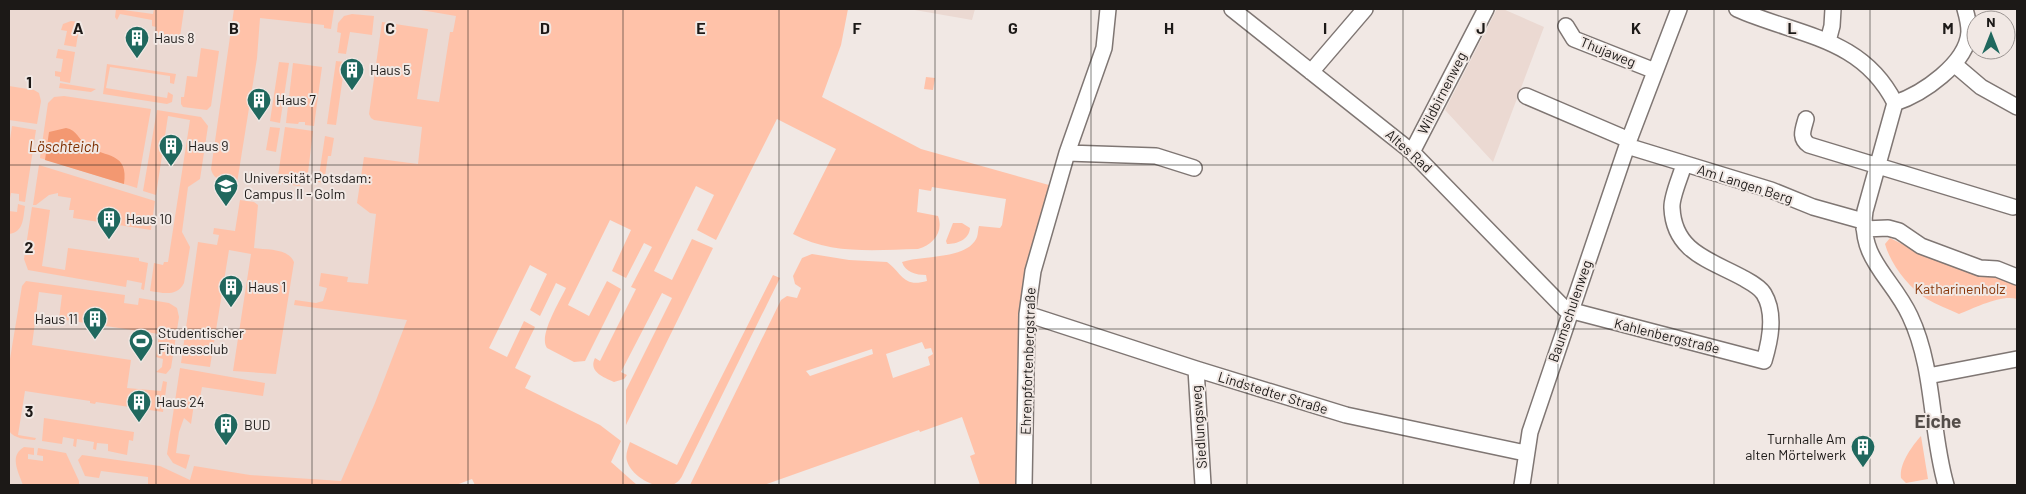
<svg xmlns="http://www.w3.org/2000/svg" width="2026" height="494" font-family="Barlow,sans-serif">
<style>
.built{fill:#ebd9d2}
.green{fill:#ffc2a9;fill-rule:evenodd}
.water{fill:#f39871}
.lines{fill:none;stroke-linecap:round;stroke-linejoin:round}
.minor-casing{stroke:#7f7673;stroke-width:18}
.minor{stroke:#fff;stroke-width:15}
.grid{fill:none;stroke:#1c1917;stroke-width:1;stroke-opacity:0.55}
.labels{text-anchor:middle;stroke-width:4;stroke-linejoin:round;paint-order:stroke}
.poi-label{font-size:14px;fill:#1c1917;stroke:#f1e8e4;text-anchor:start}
.street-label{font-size:14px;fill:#1c1917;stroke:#f1e8e4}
.park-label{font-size:14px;fill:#87370b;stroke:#f1e8e4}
.water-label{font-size:15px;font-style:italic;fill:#7e2f00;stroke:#f1e8e4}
.district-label{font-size:19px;font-weight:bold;fill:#544d49;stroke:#f1e8e4}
.grid-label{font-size:16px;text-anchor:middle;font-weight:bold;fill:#1c1917;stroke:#f1e8e4;stroke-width:4;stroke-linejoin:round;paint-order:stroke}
</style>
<rect width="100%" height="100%" fill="#f1e8e4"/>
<!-- built -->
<path class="built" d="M 9,9 L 464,9 L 471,12 L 374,485 L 9,485 Z
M 909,9 L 975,9 L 972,20 Z
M 1497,9 L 1503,9 L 1544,27 L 1493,162 L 1445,110 Z"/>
<!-- green -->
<path class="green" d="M 116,9 L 153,14 L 154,9 L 184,9 L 179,44 L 154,40 L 156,27 L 152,26 L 152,20 L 120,14 L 117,20 L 115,17 Z
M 234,9 L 334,9 L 331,29 L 324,28 L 324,25 L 260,18 L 257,58 L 237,183 C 226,181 214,182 211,169 Z
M 415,9 L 848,9 L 841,45 L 822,97 L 921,149 L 1056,187 L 1026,283 L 1018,485 L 980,485 L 970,456 L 975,454 L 962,417 L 920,432 L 919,430 L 764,485 L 690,485 L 781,300 L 787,296 L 797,298 L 801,288 L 795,284 L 793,276 L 802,258 L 812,254 L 849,260 L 887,262 C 902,273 903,288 927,281 L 926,275 C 916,275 905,272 902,262 C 922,255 968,260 977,237 C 978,234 978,229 979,226 L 1000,228 L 1002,225 L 1006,199 L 932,187 L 931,191 L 919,189 L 917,212 L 938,216 C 944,232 933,245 918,249 C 876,250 831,255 793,234 L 836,149 L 777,119 L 716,240 L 697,230 L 714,195 L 696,186 L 654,271 L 672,280 L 692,239 L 713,248 L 626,425 L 626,390 L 672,298 L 662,293 L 621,372 L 627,375 L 624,379 L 614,382 C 604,377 588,372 595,358 L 600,361 L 636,289 L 631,287 L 652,247 L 644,243 L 626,278 L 612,271 L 631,230 L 610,220 L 568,305 L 589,316 L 607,281 L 621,289 L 585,361 L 574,362 L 547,348 C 538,336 560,301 566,288 L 556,283 L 540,316 L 530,310 L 547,274 L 530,265 L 489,348 L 507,357 L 524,321 L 535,327 L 515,368 L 531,376 L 525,388 L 600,425 L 621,441 L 611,462 L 637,485 L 475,485 L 472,479 L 456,485 L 148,485 L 148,477 L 101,471 L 99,478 L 85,476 L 78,460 L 82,455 L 160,466 L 190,480 L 194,466 L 250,475 L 341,481 L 375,403 L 407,320 L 294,305 L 295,300 L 316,303 L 323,301 L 327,288 L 319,286 L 321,273 L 348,277 L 347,282 L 368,284 L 376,214 L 370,213 L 357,203 L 364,157 L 418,164 L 422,127 L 374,120 L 371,118 L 369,114 L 382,22 L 428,29 L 417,99 L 439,102 L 450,32 L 453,32 L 456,16 ZM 922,342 L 925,349 L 931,348 L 933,354 L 928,357 L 930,365 L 893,378 L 886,354 ZM 872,349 L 873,354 L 810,376 L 806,371 Z
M 352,14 L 374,16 L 372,35 L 350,32 L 346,54 L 338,53 L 341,33 L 337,32 L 338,23 L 344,16 Z
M 71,21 L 80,22 L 76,47 L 64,45 L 67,31 L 61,30 L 63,24 Z
M 201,48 L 219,51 L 211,106 L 207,110 L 183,107 L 181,104 L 181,97 L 184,97 L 187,76 L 197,77 Z
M 58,49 L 75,52 L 70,83 L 60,81 L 60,77 L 55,76 L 55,71 L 61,72 L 63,59 L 56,58 Z
M 336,61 L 345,62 L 336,125 L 327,124 Z
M 279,62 L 289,63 L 280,123 L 270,121 Z
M 293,63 L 322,67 L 314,126 L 305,125 L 305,122 L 299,122 L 298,124 L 286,123 Z
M 107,64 L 176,74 L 174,84 L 170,83 L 170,76 L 110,67 L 106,88 L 167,98 L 168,92 L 173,95 L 172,102 L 167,104 L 103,94 Z
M 926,77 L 935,78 L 933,90 L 924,89 Z
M 60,83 L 96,89 L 91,92 L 59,88 Z
M 9,86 L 34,90 L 39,93 L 41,101 L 37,124 L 9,120 Z
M 64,96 L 151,109 L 137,188 L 40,158 L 48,103 L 54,97 Z
M 157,110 L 201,117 L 208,126 L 200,179 L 188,187 L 182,232 L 190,247 L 184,283 C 177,297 163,293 150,291 L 154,263 L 163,265 L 164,262 L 168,262 L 190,120 L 168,116 L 156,195 L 143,191 Z
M 12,126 L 36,130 L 25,202 L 19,201 L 19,194 L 11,193 L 9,203 L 9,146 Z
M 270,127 L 280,128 L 276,152 L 266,150 Z
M 285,127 L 313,131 L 307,181 L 299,186 L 277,183 Z
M 325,136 L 334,138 L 331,156 L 328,156 L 324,183 L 318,182 Z
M 39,165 L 155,201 L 151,230 L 73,218 L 74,210 L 69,210 L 71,198 L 58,196 L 58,193 L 49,195 L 36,205 L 33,205 Z
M 240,200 L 254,202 L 258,205 L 254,248 C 267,250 288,248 294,262 L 276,374 L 233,371 L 251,254 L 229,250 L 210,367 L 181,363 L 198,242 L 217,245 L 219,235 L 213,234 L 214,228 L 235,231 Z
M 18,204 L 25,206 C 23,218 24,232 9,234 L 9,211 L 17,212 Z
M 32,207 L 50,210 L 42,266 L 65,270 L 68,248 L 139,258 L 139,261 L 148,263 L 144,290 L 141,289 L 142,283 L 127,280 L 126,287 L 28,270 L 24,259 Z
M 953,223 L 962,223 L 970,228 C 969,240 957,244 947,244 L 946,241 Z
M 1890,238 L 1918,252 L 2017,280 L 2017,299 C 2002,294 1974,308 1959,314 C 1949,309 1937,305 1927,299 C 1908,287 1891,265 1885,244 Z
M 773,275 L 780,278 L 685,470 C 683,474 681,480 676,483 C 661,493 632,478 627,461 C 625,455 628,448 630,442 L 677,465 Z
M 26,281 L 125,295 L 124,303 L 138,305 L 139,298 L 169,303 L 177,308 L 179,317 L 171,368 L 166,374 L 156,372 L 162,367 L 163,359 L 156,357 L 159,334 L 59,319 L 62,295 L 39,292 L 32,345 L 131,360 L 127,388 L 161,391 L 163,381 L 167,382 L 163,412 L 96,402 L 95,404 L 90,403 L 90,401 L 25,391 L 18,435 L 36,438 L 35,440 C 25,439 15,439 9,431 L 9,365 L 22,286 Z
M 180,368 L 265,383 L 263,396 L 202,387 L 199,404 L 194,404 L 191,424 L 184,418 L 179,432 L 176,453 L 190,455 L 186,469 L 173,463 L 167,454 Z
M 44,418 L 134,432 L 133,441 L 129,440 L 127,455 L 108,451 L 108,444 L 97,443 L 96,450 L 93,449 L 94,442 L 77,439 L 76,447 L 73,446 L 74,439 L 63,437 L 62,444 L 42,441 Z
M 1921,436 L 1928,479 L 1906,483 L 1901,478 C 1899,464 1912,446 1921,436 Z
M 24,447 L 34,448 L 34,455 L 28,454 L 28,459 L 43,461 L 43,456 L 37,455 L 38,448 L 66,453 L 79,481 L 79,485 L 23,485 C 18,471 9,456 24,447 Z"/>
<!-- water -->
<path class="water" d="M 66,128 C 77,130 79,140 87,146 C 106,158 129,152 124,184 L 45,160 L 49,132 Z"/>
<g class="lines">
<defs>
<path id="minor" d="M 1232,9 L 1412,152 L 1565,309 L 1764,361 C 1770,341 1776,314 1764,294 C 1760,287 1750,282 1743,278 C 1710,260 1674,252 1672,208 C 1671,197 1681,176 1684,164
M 1737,9 C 1798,36 1862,37 1895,103
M 1566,26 L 1574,39 L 1655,71
M 1828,41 L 1832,26 L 1833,9
M 1954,64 L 1981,87 L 2017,107
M 1311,72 L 1365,9
M 1526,96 L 1629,140
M 1895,103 L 1865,211 C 1858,259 1892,277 1910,316 C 1935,369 1930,430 1946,485
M 1895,103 C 1922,94 1967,64 1969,32 C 1969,24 1967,16 1965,9
M 1806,119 C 1803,130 1799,138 1809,145 L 2013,207
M 1627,146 L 1771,190 L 1813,207 L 1863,221
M 1412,152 L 1486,9
M 1067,153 L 1156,156 L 1194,168
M 1864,229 L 1888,228 L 1899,231 L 1921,246 L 1980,268 L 1997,269 L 2017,277
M 1027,314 L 1196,369 L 1346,415 L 1525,453
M 1196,369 L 1203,485
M 1928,376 L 2017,359
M 1024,485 L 1027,314 L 1033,271 L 1067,153 L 1104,48 L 1108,9
M 1522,485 L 1530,432 L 1629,140 L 1679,9"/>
</defs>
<!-- minor casing -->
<use href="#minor" class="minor-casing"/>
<!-- minor -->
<use href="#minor" class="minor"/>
</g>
<!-- grid -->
<path class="grid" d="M 156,9 L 156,485M 312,9 L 312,485M 468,9 L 468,485M 623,9 L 623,485M 779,9 L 779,485M 935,9 L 935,485M 1091,9 L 1091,485M 1247,9 L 1247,485M 1403,9 L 1403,485M 1558,9 L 1558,485M 1714,9 L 1714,485M 1870,9 L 1870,485M 9,165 L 2017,165M 9,329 L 2017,329"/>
<!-- icons -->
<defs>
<symbol id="building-pin" viewBox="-11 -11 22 30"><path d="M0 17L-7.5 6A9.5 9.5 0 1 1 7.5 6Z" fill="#20685e" stroke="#f1e8e4"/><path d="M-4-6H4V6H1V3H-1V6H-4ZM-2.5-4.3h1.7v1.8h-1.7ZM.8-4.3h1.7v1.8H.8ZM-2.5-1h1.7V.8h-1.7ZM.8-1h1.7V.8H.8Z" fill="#fff"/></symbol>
<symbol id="university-pin" viewBox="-11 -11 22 30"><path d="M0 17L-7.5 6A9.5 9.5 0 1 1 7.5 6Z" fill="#20685e" stroke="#f1e8e4"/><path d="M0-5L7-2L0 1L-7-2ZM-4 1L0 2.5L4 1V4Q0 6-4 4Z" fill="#fff"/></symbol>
<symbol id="stadium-pin" viewBox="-11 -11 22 30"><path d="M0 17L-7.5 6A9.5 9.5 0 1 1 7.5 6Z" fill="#20685e" stroke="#f1e8e4"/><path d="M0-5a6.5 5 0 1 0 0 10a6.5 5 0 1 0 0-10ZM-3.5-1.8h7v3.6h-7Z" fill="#fff"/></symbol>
</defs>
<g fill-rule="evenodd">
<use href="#building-pin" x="123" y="24" width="28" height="38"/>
<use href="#building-pin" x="338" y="56" width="28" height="38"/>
<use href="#building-pin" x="245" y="86" width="28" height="38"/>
<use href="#building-pin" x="157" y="132" width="28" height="38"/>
<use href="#university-pin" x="212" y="172" width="28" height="38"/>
<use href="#building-pin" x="95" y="205" width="28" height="38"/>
<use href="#building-pin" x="217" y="273" width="28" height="38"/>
<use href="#building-pin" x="81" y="305" width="28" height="38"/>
<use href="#stadium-pin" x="127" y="327" width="28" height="38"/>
<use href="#building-pin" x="125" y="388" width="28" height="38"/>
<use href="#building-pin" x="212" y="411" width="28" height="38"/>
<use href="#building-pin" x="1849" y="433" width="28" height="38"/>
</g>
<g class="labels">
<!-- poi labels -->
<g class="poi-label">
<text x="154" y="43">Haus 8</text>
<text x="370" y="75">Haus 5</text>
<text x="276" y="105">Haus 7</text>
<text x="188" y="151">Haus 9</text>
<text x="244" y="183">Universität Potsdam:<tspan x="244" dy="16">Campus II - Golm</tspan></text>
<text x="126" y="224">Haus 10</text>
<text x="248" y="292">Haus 1</text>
<text x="78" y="324" text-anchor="end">Haus 11</text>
<text x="158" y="338">Studentischer<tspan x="158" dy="16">Fitnessclub</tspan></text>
<text x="156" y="407">Haus 24</text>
<text x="244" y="430">BUD</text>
<text x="1846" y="444" text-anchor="end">Turnhalle Am<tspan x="1846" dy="16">alten Mörtelwerk</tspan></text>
</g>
<!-- street labels -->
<g class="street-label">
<text transform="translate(1608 52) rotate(22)" y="5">Thujaweg</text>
<text transform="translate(1442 93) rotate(-63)" y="5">Wildbirnenweg</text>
<text transform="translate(1409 151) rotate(42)" y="5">Altes Rad</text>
<text transform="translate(1745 184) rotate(18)" y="5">Am Langen Berg</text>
<text transform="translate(1570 311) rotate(-71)" y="5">Baumschulenweg</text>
<text transform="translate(1667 336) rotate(14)" y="5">Kahlenbergstraße</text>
<text transform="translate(1028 361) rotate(-88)" y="5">Ehrenpfortenbergstraße</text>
<text transform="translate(1273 393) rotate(17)" y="5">Lindstedter Straße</text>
<text transform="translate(1199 427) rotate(-94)" y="5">Siedlungsweg</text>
</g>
<!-- park labels -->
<g class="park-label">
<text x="1960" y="294">Katharinenholz</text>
</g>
<!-- water labels -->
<g class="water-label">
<text x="64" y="152">Löschteich</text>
</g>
<!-- district labels -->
<g class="district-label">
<text x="1938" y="428">Eiche</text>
</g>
</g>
<g class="grid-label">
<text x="78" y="34">A</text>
<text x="234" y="34">B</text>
<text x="390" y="34">C</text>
<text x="545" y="34">D</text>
<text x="701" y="34">E</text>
<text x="857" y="34">F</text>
<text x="1013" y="34">G</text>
<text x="1169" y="34">H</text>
<text x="1325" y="34">I</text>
<text x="1481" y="34">J</text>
<text x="1636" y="34">K</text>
<text x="1792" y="34">L</text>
<text x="1948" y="34">M</text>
<text x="29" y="88">1</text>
<text x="29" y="253">2</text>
<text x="29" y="417">3</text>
</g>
<!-- border -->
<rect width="2026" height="494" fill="none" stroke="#1c1917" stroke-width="20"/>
<!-- north arrow -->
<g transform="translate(1991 35)"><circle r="24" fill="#f1e8e4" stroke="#9c9592"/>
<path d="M0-4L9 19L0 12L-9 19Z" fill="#20685e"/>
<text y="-8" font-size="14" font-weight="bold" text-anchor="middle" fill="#1c1917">N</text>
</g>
</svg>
